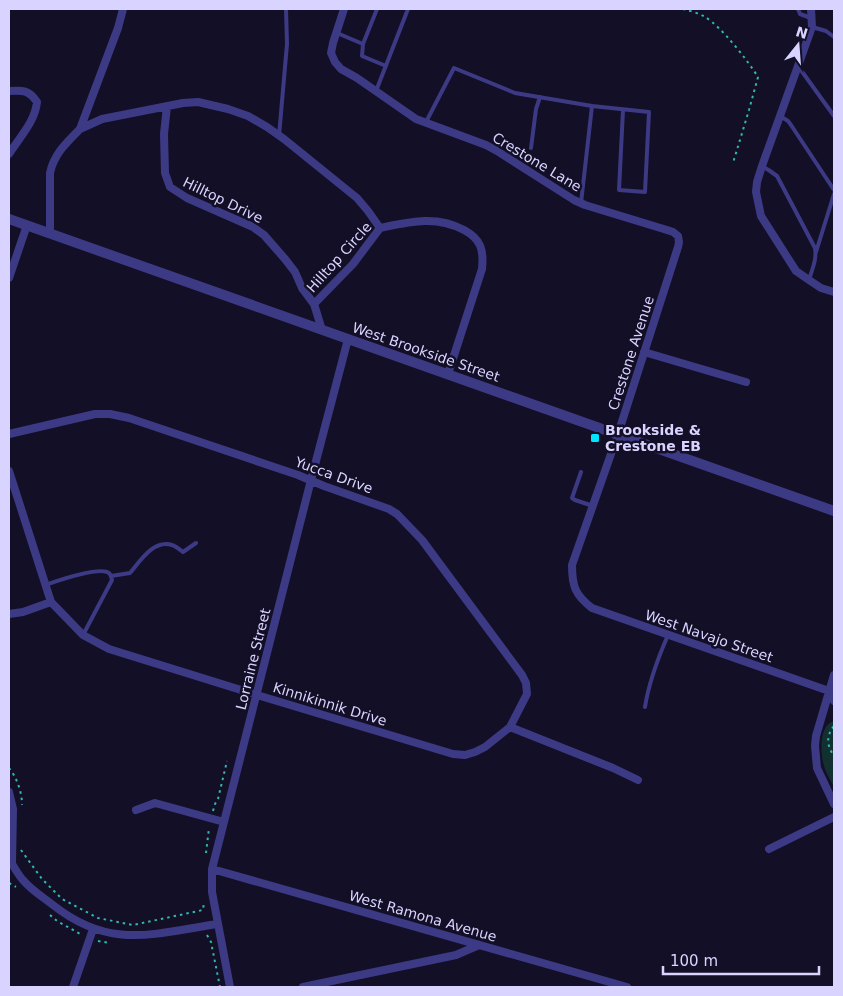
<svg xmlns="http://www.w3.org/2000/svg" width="843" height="996" font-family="'DejaVu Sans',sans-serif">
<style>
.green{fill:#12302f}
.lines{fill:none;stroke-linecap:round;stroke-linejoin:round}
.path{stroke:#2fb8b0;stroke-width:2;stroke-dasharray:2.5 4;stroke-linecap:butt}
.service{stroke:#3d3a85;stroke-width:4}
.minor{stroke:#3d3a85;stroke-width:8}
.tertiary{stroke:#3d3a85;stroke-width:10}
.poi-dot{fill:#00e5ff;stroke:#130f26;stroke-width:2}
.labels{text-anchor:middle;stroke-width:5;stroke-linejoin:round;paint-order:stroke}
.street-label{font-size:14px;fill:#d9d4ff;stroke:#130f26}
.poi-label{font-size:14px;font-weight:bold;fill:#d9d4ff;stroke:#130f26;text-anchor:start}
</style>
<rect width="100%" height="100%" fill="#130f26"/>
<!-- green -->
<path class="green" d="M 834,721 L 834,787 C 831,781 827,775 825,769 C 820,756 818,725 834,721 Z"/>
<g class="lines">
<!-- path -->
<path class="path" d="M 683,9 C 690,11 699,13 705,17 C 721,26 748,61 758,77 L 749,110 L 733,163
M 834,727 L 833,727 C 826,737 827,746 834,756
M 9,768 C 17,778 22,792 22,805
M 213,811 L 215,804 L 218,799 L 227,761
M 21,850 L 42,879 L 62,899 L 98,918 L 133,925 L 203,910 L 204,902
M 206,853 L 209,828
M 9,883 L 16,887
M 50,915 L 57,921 L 82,935
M 207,935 L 211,942 L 220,987
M 98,941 L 110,943"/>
<!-- service -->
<path class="service" d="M 798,9 L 800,14 L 811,18
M 812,27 L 826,31 L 834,37
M 337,33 L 363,44 L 377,9
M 363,44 L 362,56 L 386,66
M 798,66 L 834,116
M 376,91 L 408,9
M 592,106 L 649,112 L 645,192 L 619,190 L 623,110
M 780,116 L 788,121 L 791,125 L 834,190
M 426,122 L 454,68 L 515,93 L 592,106 L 581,203
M 279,136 L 287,44 L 286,9
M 531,148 L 536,109 L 540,97
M 762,166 L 770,171 L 777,176 L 815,248 C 817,260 812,269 809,280
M 816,252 L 834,194
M 581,472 L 572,498 L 575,500 L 593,506
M 111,576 L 130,573 C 140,561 154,539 172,545 C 176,546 180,550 183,552 L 196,543
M 45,585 C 57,581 100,566 109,573 C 111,575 111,577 112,580 L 83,635
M 645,707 C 649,681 658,658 668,635"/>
<!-- minor -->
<path class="minor" d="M 344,9 L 333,43 L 331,53 L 335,62 L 341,69 L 357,78 L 416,119 L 486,145 L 497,151 L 574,200 L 585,205 L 667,230 L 673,232 L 678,236 L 679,242 L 678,247 L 618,434 L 572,565 C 572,586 575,595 592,608 L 829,691 L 834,701
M 811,9 L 812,27 L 762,166 L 757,182 L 756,192 L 761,216 L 796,271 L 809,280 L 821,288 L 834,292
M 9,91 C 23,90 29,90 37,102 C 35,122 19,138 9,154
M 167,106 L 164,134 L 165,173 L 170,187 L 187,198 L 253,227 L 264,235 L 285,259 L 295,272 L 302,288 L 314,304 L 322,330
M 80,129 L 102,119 L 183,103 L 198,102 L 228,109 L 248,116 L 267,127 L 284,139 L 357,198 L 368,211 L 380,228
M 50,233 L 50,173 C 54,154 67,142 80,129 L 118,28 L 123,9
M 9,278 L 27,225
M 314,304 L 353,264 L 380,228 C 409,222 436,215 464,230 C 481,239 484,250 482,269 L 448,374
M 644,352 L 746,382
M 9,434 L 95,414 L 110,414 L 129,418 L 298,475 L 324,486 L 389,509 L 397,514 L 422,540 L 522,675 L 526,683 L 527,694 L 510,727 L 485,747 L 475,752 L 465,755 L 453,754 L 257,695 L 109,649 L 83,635 L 51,602 L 23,612 L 9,614
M 9,471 L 51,602
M 834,675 L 816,736 L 815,746 L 817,768 L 834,804
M 510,727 L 613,768 L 638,780
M 9,792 L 13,809 L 12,864
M 136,810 L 155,803 L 224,822
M 769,849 L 834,817
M 12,864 C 16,870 19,876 23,880 C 31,890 43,897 53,905 C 110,950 152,934 217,924
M 212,869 L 627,987
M 73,987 L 93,929
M 230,987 L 212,892 L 212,869 L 311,480 L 348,339
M 303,987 L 456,955 L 479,945"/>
<!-- tertiary -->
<path class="tertiary" d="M 9,219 L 834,511"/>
</g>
<!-- markers -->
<rect class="poi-dot" x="590" y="433" width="10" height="10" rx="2.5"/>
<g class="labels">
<!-- street labels -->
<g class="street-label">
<text transform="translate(537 162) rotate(31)" y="5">Crestone Lane</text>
<text transform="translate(223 200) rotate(26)" y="5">Hilltop Drive</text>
<text transform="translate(339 257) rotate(-48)" y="5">Hilltop Circle</text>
<text transform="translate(426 352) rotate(19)" y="5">West Brookside Street</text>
<text transform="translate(631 353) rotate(-72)" y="5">Crestone Avenue</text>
<text transform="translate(334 475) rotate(20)" y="5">Yucca Drive</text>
<text transform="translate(709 636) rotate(19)" y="5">West Navajo Street</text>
<text transform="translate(253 659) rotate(-76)" y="5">Lorraine Street</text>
<text transform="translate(330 704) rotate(17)" y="5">Kinnikinnik Drive</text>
<text transform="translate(423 916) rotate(16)" y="5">West Ramona Avenue</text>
</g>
<!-- poi labels -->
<g class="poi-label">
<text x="605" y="435">Brookside &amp;<tspan x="605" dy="16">Crestone EB</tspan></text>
</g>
</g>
<!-- border -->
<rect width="843" height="996" fill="none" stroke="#d9d4ff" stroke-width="20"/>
<!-- north arrow -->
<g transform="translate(798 45) rotate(17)" stroke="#130f26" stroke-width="4" paint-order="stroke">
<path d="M0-4L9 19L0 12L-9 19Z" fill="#d9d4ff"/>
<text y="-8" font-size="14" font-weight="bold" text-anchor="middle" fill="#d9d4ff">N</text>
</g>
<!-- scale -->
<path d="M663 966v8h156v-8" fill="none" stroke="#d9d4ff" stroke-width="2.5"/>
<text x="670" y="966" font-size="15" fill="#d9d4ff" stroke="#130f26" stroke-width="4" paint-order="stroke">100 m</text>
</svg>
